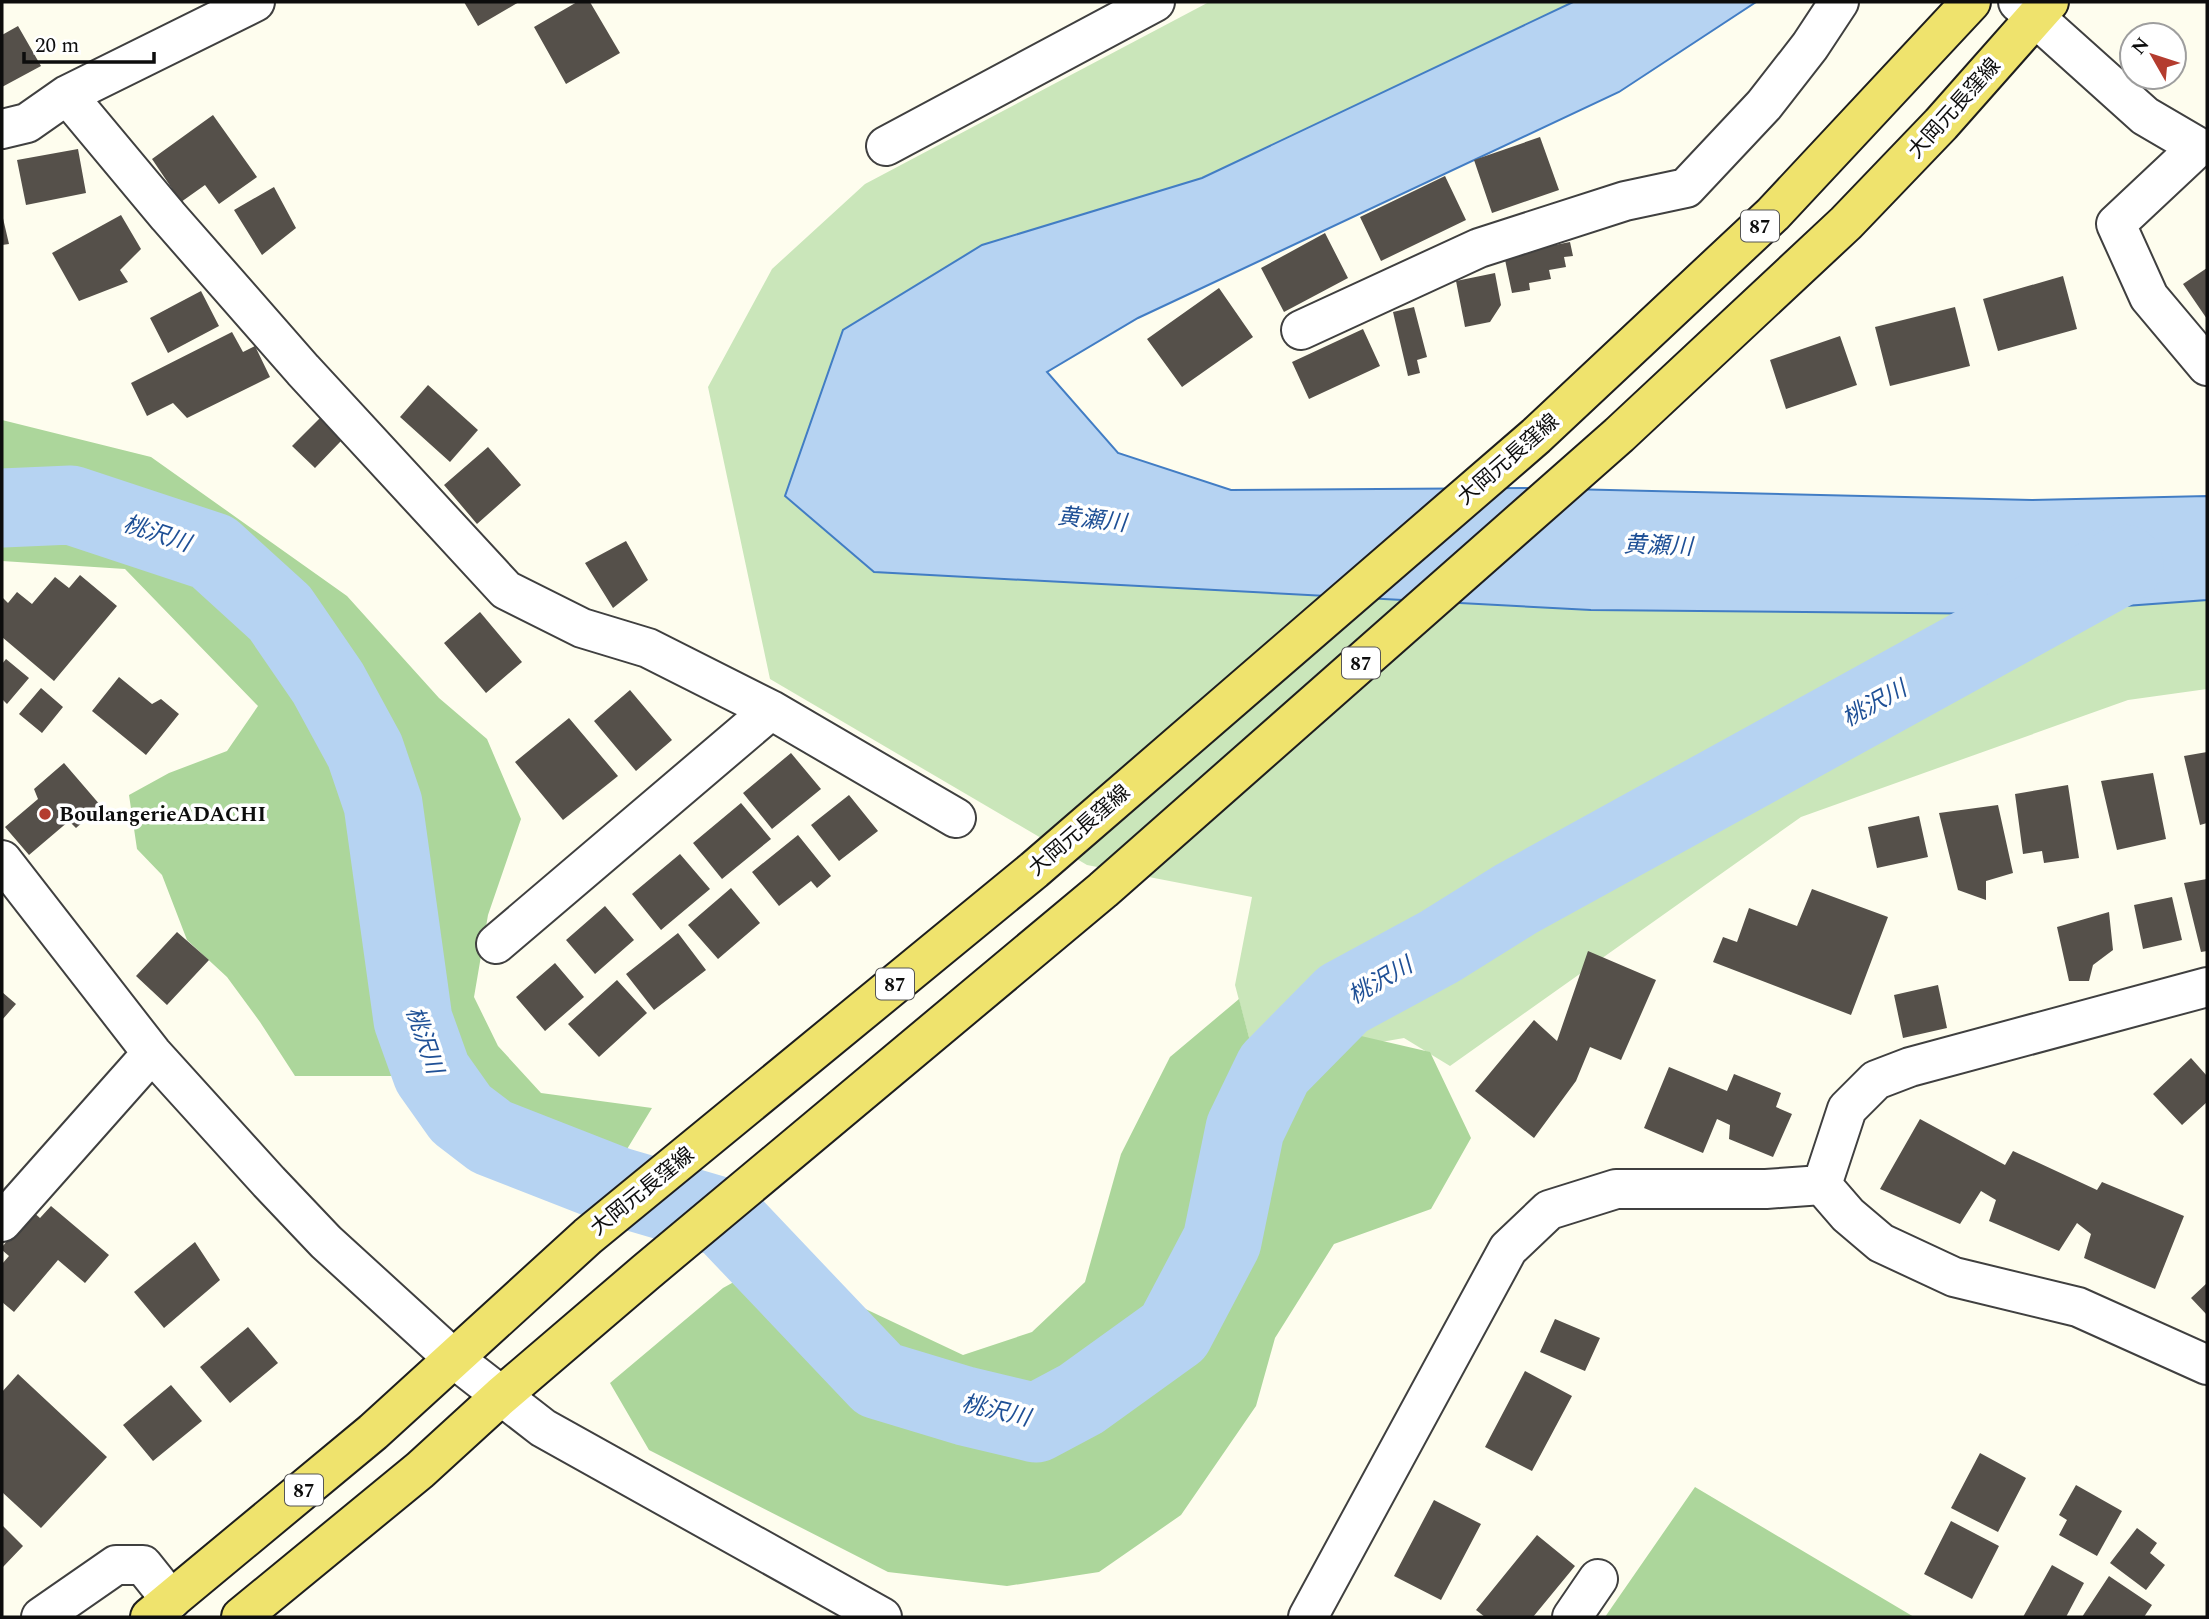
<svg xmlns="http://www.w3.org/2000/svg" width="2209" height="1619" font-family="Spectral,'Noto Sans JP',serif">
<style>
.green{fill:#cae6ba}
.forest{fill:#acd69b}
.water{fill:#b6d3f2;stroke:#427dc4;stroke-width:2}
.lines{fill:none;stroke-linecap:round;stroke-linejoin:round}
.river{stroke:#b6d3f2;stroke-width:79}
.building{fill:#55504a}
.minor-casing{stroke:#404040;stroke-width:42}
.major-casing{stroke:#1e1e1e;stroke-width:42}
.minor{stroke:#fff;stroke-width:38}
.major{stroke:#efe36d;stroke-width:38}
.poi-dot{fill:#b43c2f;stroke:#fff;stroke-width:2.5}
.labels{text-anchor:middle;stroke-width:7;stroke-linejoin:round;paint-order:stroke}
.shield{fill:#fff;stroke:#565656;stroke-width:2}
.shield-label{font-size:19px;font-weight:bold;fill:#0d0d0d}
.street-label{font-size:21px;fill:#0d0d0d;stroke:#fff}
.poi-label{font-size:21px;font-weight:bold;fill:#0d0d0d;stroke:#fff;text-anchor:start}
.water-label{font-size:23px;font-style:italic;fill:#1f5096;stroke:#fff}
</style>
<rect width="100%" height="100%" fill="#fefdee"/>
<!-- green -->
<path class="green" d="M 1209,2 L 1573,2 L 1202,178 L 982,245 L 843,330 L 785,496 L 874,572 L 1591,610 L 2015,614 L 2207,600 L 2207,689 L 2128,700 L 1801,817 L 1450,1066 L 1404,1038 L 1256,1064 L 1235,985 L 1252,897 L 1087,865 L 770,679 L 708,387 L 772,269 L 865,184 Z"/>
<!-- forest -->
<path class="forest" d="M 2,420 L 151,457 L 347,596 L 439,698 L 487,739 L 521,819 L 488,915 L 474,997 L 498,1046 L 541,1093 L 652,1108 L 618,1164 L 521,1129 L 396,1076 L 295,1076 L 260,1022 L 227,977 L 187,940 L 162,875 L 137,849 L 129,795 L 169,773 L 227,751 L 258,706 L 125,569 L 2,561 Z
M 1239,999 L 1256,1064 L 1361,1036 L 1430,1052 L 1471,1138 L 1431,1209 L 1334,1244 L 1275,1338 L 1256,1406 L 1181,1515 L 1099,1572 L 1007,1586 L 888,1572 L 649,1450 L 610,1383 L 723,1288 L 768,1263 L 963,1355 L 1032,1332 L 1085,1282 L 1121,1154 L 1170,1057 Z
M 1695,1487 L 1914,1617 L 1915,1617 L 1605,1617 Z"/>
<!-- water -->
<path class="water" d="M 1573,2 L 1756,2 L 1619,92 L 1138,318 L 1047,372 L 1118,453 L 1231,490 L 1524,488 L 2032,500 L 2207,496 L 2207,600 L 2015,614 L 1591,610 L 874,572 L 785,496 L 843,330 L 982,245 L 1202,178 Z"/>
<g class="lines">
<!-- river -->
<path class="river" d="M 2,508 L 71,505 L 213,552 L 280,613 L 328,683 L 365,751 L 383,804 L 413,1020 L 432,1073 L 461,1114 L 491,1137 L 619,1187 L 725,1218 L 879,1380 L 965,1406 L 1036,1423 L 1081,1399 L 1174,1332 L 1222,1241 L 1245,1129 L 1274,1069 L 1343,999 L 1439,947 L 1516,899 L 2124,564"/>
</g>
<!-- building -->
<path class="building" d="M 464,2 L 519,2 L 478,26 Z
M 577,2 L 590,2 L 620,53 L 566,84 L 534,27 Z
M 18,26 L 41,66 L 2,87 L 2,35 Z
M 213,115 L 257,177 L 219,204 L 205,185 L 181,202 L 152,159 Z
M 1540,137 L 1559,190 L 1492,213 L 1474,160 Z
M 78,149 L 86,193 L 26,205 L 17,160 Z
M 1445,176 L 1466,220 L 1381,261 L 1360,217 Z
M 274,187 L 296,228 L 262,255 L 234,210 Z
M 2,214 L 9,244 L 2,245 Z
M 121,215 L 141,249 L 120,270 L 128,282 L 79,301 L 52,253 Z
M 1325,233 L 1348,278 L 1284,312 L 1261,268 Z
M 1570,242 L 1573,256 L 1564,257 L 1566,267 L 1549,270 L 1551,279 L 1529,283 L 1530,290 L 1512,293 L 1504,255 Z
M 2207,268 L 2207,319 L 2183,284 Z
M 1495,273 L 1501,305 L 1490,322 L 1465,327 L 1456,281 Z
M 2063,276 L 2077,329 L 1998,351 L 1983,299 Z
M 1219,288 L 1253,337 L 1182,387 L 1147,339 Z
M 201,291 L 219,326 L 168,353 L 150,318 Z
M 1414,307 L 1427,357 L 1417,360 L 1420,373 L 1408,376 L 1393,312 Z
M 1955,307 L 1970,366 L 1890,386 L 1875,327 Z
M 1363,329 L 1380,366 L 1309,399 L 1292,362 Z
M 232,332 L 243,352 L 255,346 L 270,377 L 187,418 L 173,403 L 147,416 L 131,383 Z
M 1840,336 L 1857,385 L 1786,409 L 1770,360 Z
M 428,385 L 478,430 L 450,462 L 400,417 Z
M 320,418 L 341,441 L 315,468 L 292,446 Z
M 488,447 L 521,485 L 477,524 L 444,485 Z
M 626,541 L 648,580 L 613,608 L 585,563 Z
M 80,575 L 117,606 L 54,681 L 2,637 L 2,597 L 8,603 L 17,592 L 32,604 L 55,577 L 69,588 Z
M 480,612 L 522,662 L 486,693 L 444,643 Z
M 6,659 L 29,678 L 7,704 L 2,699 L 2,664 Z
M 119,677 L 152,704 L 161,699 L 179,714 L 146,755 L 92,711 Z
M 41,688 L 63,707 L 42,733 L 19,714 Z
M 630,690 L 672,740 L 636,771 L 594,721 Z
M 569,718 L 618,776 L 563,820 L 515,762 Z
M 2207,752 L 2207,823 L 2200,825 L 2184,756 Z
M 791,753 L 821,789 L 772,829 L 743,793 Z
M 64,763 L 101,806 L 76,828 L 69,821 L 29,855 L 5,827 L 38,799 L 34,789 Z
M 2153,773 L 2166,839 L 2117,850 L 2101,781 Z
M 2068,785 L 2079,858 L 2044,863 L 2042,851 L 2023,854 L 2015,794 Z
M 849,795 L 878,831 L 839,861 L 811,825 Z
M 741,803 L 771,839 L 722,879 L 693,843 Z
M 1998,805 L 2013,873 L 1986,881 L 1986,900 L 1958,890 L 1939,813 Z
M 1919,816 L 1928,857 L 1877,868 L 1868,827 Z
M 798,835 L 831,876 L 817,888 L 811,881 L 779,906 L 752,872 Z
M 680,854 L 710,889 L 661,930 L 632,894 Z
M 2207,879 L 2207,951 L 2201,952 L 2184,883 Z
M 731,888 L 760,923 L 718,959 L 688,925 Z
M 1812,889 L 1888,917 L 1851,1015 L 1713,962 L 1723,937 L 1737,942 L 1749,908 L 1797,926 Z
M 2172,897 L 2182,940 L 2143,949 L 2134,905 Z
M 605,906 L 634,940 L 595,974 L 566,940 Z
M 2109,912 L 2113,950 L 2093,965 L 2089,981 L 2069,981 L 2057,927 Z
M 177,932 L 209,960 L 167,1005 L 136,976 Z
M 678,933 L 706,970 L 654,1010 L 626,974 Z
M 1588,951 L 1656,980 L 1621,1060 L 1590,1047 L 1576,1081 L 1534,1138 L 1475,1091 L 1534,1020 L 1557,1041 Z
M 555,963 L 584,997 L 545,1031 L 516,997 Z
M 617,980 L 647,1013 L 599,1057 L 568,1024 Z
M 1938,985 L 1947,1028 L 1903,1038 L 1894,995 Z
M 2,992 L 16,1004 L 2,1020 Z
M 2191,1058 L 2207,1076 L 2207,1102 L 2182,1125 L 2153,1094 Z
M 1669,1067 L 1727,1091 L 1734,1074 L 1781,1093 L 1776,1107 L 1792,1114 L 1773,1157 L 1729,1139 L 1730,1125 L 1717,1119 L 1703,1153 L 1644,1128 Z
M 1920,1119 L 2005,1165 L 2013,1151 L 2097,1190 L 2102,1182 L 2184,1216 L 2155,1289 L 2084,1258 L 2091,1234 L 2077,1223 L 2059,1251 L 1989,1221 L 1996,1200 L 1981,1191 L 1960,1224 L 1880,1189 Z
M 51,1206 L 109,1255 L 85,1283 L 58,1260 L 14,1312 L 2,1302 L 2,1264 L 9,1256 L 2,1250 L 2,1247 L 32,1211 L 40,1218 Z
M 195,1242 L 220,1280 L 164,1328 L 134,1292 Z
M 2207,1283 L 2207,1315 L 2191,1298 Z
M 1555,1319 L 1600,1338 L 1585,1371 L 1540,1352 Z
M 248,1327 L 278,1363 L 230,1403 L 200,1367 Z
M 1525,1371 L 1572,1396 L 1532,1471 L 1485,1447 Z
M 18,1374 L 107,1457 L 41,1528 L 2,1492 L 2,1392 Z
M 171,1385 L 202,1421 L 153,1461 L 123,1425 Z
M 1980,1453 L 2026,1478 L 1998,1532 L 1951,1508 Z
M 2076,1485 L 2122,1511 L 2097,1556 L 2059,1535 L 2067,1520 L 2059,1515 Z
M 1434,1500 L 1481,1524 L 1441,1600 L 1394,1576 Z
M 1951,1521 L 1999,1546 L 1972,1599 L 1924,1574 Z
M 2,1525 L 23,1546 L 2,1568 Z
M 2137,1528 L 2157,1543 L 2150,1553 L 2165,1565 L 2146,1590 L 2110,1563 Z
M 1537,1535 L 1575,1566 L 1533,1617 L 1485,1617 L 1476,1610 Z
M 2052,1565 L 2084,1583 L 2066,1617 L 2023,1617 Z
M 2109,1576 L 2152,1605 L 2144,1617 L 2082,1617 Z"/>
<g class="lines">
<defs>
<path id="minor" d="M 2018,2 L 2145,116 L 2198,147 L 2116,224 L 2149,297 L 2207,366
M 67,95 L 168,216 L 303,370 L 506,590 L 582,628 L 648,648 L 771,710 L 956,818
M 2,129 L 27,123 L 67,95 L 255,2
M 886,146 L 1155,2
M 1301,330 L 1479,248 L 1625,201 L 1686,188 L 1764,105 L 1810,46 L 1839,2
M 2,860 L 152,1053 L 269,1182 L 326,1242 L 453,1358 L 543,1428 L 882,1617
M 496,944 L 771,710
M 1822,1185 L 1847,1109 L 1876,1080 L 1910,1067 L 2207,987
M 2,1222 L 152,1053
M 41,1617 L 116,1565 L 143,1565 L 171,1600
M 1308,1617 L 1508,1249 L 1549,1210 L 1616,1189 L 1766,1189 L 1822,1185 L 1848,1215 L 1881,1243 L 1954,1277 L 2078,1307 L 2207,1365
M 1572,1617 L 1598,1579"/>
<path id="major" d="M 150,1617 L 373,1432 L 588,1236 L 1034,870 L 1536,436 L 1773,214 L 1971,2
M 241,1617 L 420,1470 L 501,1396 L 646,1272 L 1103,890 L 1619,435 L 1846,223 L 1941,124 L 2049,2"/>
</defs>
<!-- minor casing -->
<use href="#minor" class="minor-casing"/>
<!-- major casing -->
<use href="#major" class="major-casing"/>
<!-- minor -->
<use href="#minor" class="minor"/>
<!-- major -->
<use href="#major" class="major"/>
</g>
<!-- markers -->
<circle class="poi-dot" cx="45" cy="814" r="7"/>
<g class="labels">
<!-- shield labels -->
<g class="shield">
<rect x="1741" y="210.5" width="38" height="31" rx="5"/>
<rect x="1342" y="647.5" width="38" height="31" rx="5"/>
<rect x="876" y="968.5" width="38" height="31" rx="5"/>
<rect x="285" y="1474.5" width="38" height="31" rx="5"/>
</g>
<g class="shield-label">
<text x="1760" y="233">87</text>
<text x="1361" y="670">87</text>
<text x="895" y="991">87</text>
<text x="304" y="1497">87</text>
</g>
<!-- street labels -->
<g class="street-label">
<text transform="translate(1954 108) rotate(-48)" y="7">大岡元長窪線</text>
<text transform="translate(1508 459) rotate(-41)" y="7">大岡元長窪線</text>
<text transform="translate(1079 830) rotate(-41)" y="7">大岡元長窪線</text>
<text transform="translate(642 1191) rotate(-39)" y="7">大岡元長窪線</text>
</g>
<!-- poi labels -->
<g class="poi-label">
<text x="59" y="821">BoulangerieADACHI</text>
</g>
<!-- water labels -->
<g class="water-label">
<text transform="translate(1092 519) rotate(6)" y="8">黄瀬川</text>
<text transform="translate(157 533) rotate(18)" y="8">桃沢川</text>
<text transform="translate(1658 545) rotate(2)" y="8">黄瀬川</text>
<text transform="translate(1874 703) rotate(-29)" y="8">桃沢川</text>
<text transform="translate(1380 980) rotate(-30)" y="8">桃沢川</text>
<text transform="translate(425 1040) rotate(71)" y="8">桃沢川</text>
<text transform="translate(996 1410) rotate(13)" y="8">桃沢川</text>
</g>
</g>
<!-- border -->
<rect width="2209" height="1619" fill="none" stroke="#0d0d0d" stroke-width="7"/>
<!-- north arrow -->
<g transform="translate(2153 56) rotate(309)"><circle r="33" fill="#ffffff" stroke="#9e9e9e" stroke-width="2"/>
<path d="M0-5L12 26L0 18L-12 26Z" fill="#b43c2f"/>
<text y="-10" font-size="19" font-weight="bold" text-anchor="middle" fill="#0d0d0d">N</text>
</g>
<!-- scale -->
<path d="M24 52v10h130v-10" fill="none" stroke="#0d0d0d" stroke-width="3.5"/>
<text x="35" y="52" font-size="21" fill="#0d0d0d" stroke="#ffffff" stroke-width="5" paint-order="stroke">20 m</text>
</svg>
